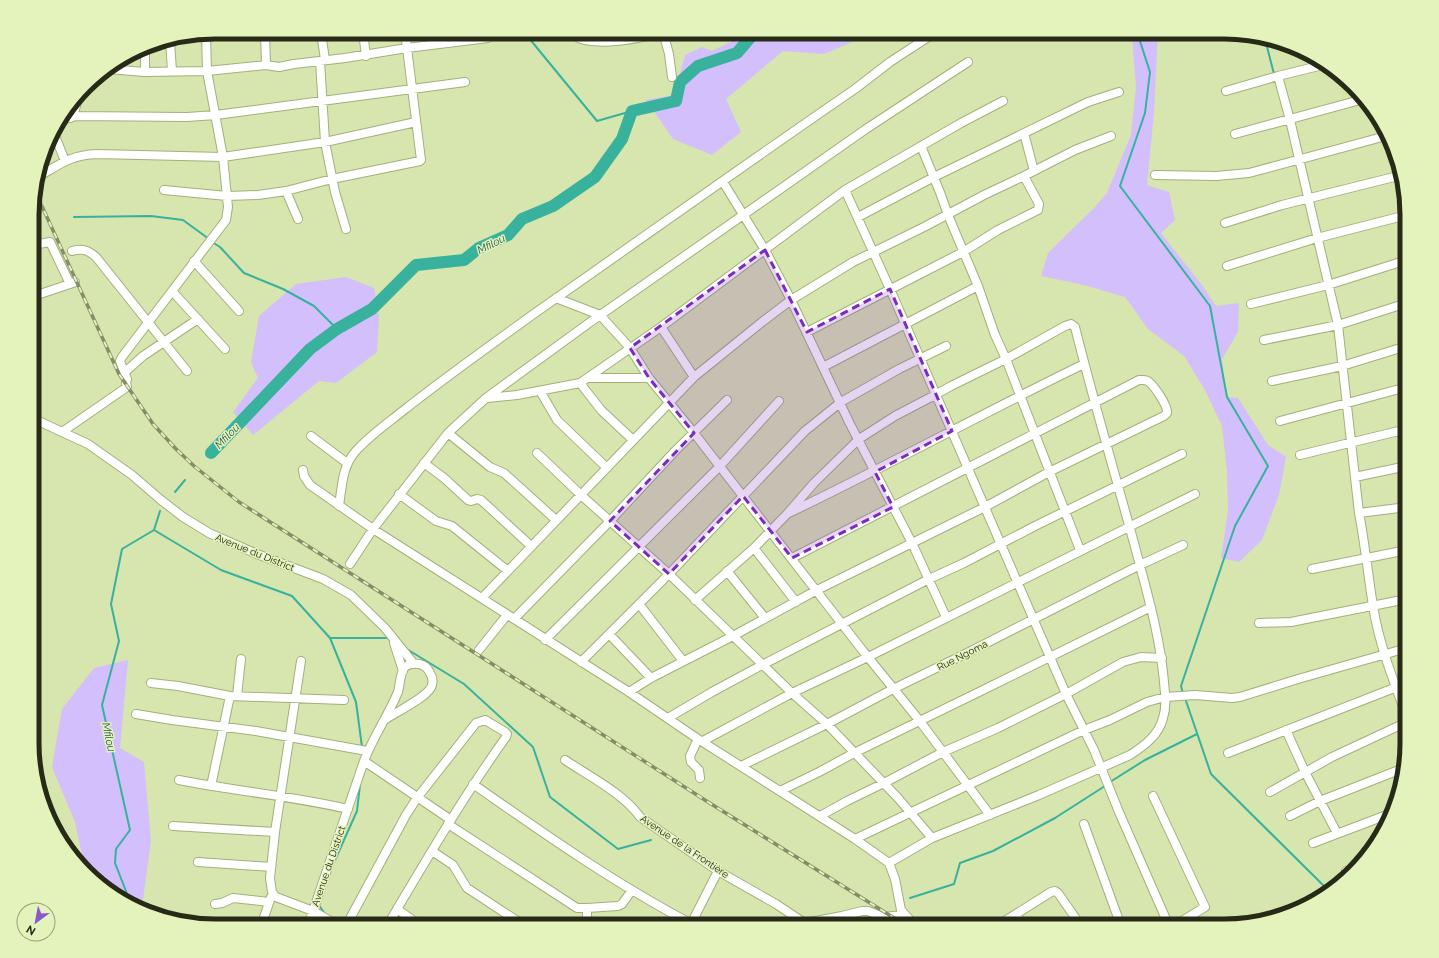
<svg xmlns="http://www.w3.org/2000/svg" width="1439" height="958" font-family="Raleway,sans-serif">
<style>
.green{fill:#d3bffc}
.lines{fill:none;stroke-linecap:round;stroke-linejoin:round}
.stream{stroke:#38b19d;stroke-width:2}
.river{stroke:#38b19d;stroke-width:12}
.minor-casing{stroke:#a3b07c;stroke-width:10}
.minor{stroke:#fff;stroke-width:8}
.rail-casing{stroke:#848d67;stroke-width:3.5}
.rail{stroke:#e4f2bc;stroke-width:2;stroke-dasharray:6;stroke-linecap:butt}
.marked{fill:#7b2cbf;fill-opacity:0.2;stroke:#7b2cbf;stroke-width:3;stroke-dasharray:8 5;stroke-linejoin:round}
.labels{text-anchor:middle;stroke-width:3;stroke-linejoin:round;paint-order:stroke}
.street-label{font-size:10px;fill:#262a16;stroke:#e4f2bc}
.water-label{font-size:11px;font-style:italic;fill:#2b5c52;stroke:#e4f2bc}
.rim{fill:none;stroke:#262a16;stroke-width:5}
</style>
<rect width="100%" height="100%" fill="#d7e5af"/>
<!-- green -->
<path class="green" d="M 745,32 L 857,32 L 852,42 L 824,54 L 783,51 L 726,99 L 741,132 L 712,155 L 673,139 L 646,100 L 674,95 L 685,55 L 702,47 L 712,51 L 743,36 Z
M 1153,32 L 1158,32 L 1154,112 L 1147,185 L 1169,192 L 1175,220 L 1161,233 L 1202,285 L 1216,306 L 1239,303 L 1238,332 L 1222,359 L 1227,397 L 1238,398 L 1268,445 L 1286,457 L 1279,495 L 1262,540 L 1239,562 L 1221,558 L 1228,511 L 1227,472 L 1222,426 L 1205,390 L 1184,356 L 1148,329 L 1125,297 L 1084,285 L 1041,276 L 1048,253 L 1094,208 L 1107,193 L 1131,135 L 1136,86 L 1132,38 Z
M 346,277 L 374,288 L 379,317 L 377,352 L 336,383 L 319,381 L 253,435 L 233,412 L 258,378 L 251,362 L 259,316 L 296,284 Z
M 128,660 L 120,748 L 144,762 L 151,841 L 143,899 L 140,908 L 113,895 L 84,864 L 75,822 L 52,767 L 62,709 L 94,668 Z"/>
<g class="lines">
<!-- stream -->
<path class="stream" d="M 524,32 L 597,121 L 632,111
M 1098,32 L 1101,33 L 1115,32
M 1137,32 L 1150,72 L 1145,113 L 1120,186 L 1210,306 L 1227,397 L 1268,466 L 1235,526 L 1181,686 L 1183,694
M 1265,39 L 1274,74
M 74,217 L 151,216 L 183,220 L 209,239
M 212,242 L 220,247 L 244,273 L 283,289 L 314,306 L 337,329
M 175,492 L 185,480
M 154,530 L 221,570 L 292,596 L 330,638 L 356,702 L 362,747
M 330,638 L 390,638
M 405,648 L 464,684 L 533,747 L 550,797 L 618,849 L 651,840
M 1185,698 L 1211,774 L 1328,890
M 1110,782 L 1145,760 L 1197,734
M 331,869 L 357,811 L 360,785
M 910,898 L 954,884 L 960,863 L 993,851 L 1055,818 L 1105,786
M 131,904 L 115,863 L 116,849 L 130,830 L 102,705 L 119,641 L 111,604 L 122,549 L 154,530 L 160,511
M 318,904 L 325,914"/>
<!-- river -->
<path class="river" d="M 211,453 L 310,349 L 337,329 L 372,309 L 416,265 L 464,260 L 479,248 L 508,235 L 522,219 L 553,206 L 595,177 L 622,139 L 632,111 L 676,101 L 680,82 L 698,66 L 737,53 L 755,32"/>
<defs>
<path id="minor" d="M 265,32 L 266,65
M 321,32 L 325,60
M 363,32 L 366,56
M 569,32 C 573,35 580,39 585,40 C 609,45 642,38 665,32
M 663,32 L 669,54 L 672,77
M 170,41 L 172,71
M 145,46 L 145,72
M 320,61 L 325,142 L 335,192 L 346,229
M 108,69 L 145,72 L 207,71 L 266,65 L 279,67 L 294,64 L 345,58 L 407,48 L 488,38
M 1278,76 L 1290,120 L 1338,325 L 1359,513 C 1365,544 1368,575 1373,606 C 1379,644 1393,680 1407,717
M 1226,91 L 1278,76 L 1327,64
M 75,116 L 74,113 L 78,99
M 63,119 L 70,118 L 75,116 L 187,117 L 216,115 L 465,82
M 53,131 L 65,161
M 1024,133 L 1034,171
M 1235,134 L 1360,100
M 921,146 L 941,195 L 948,215 L 978,286 L 995,335 L 1006,359 L 1080,550
M 43,174 C 63,162 73,155 97,154 L 223,157 L 325,142 L 416,122
M 1155,175 L 1216,176 L 1249,173 L 1386,136
M 723,182 L 765,250 L 791,300 L 849,422 L 912,543 L 946,617
M 164,190 L 227,196 L 258,195 L 286,191 L 332,179 L 420,161 L 421,160 L 405,32
M 845,190 L 890,289 L 1066,694 L 1094,750 L 1119,812 L 1169,926
M 286,191 L 298,219
M 858,217 L 934,177 L 1088,102 L 1119,92
M 1225,223 L 1282,205 L 1398,176
M 34,249 L 39,244 L 50,242 L 70,284 L 75,282
M 72,251 C 82,248 88,250 96,257 L 187,371
M 194,261 L 239,311
M 1227,266 L 1317,238 L 1407,215
M 172,291 L 225,349
M 34,296 L 70,284
M 556,298 L 600,315 L 630,348 L 649,378 L 694,433 L 863,651 L 919,720 L 990,815
M 1251,304 L 1328,285 L 1407,260
M 661,327 L 694,377
M 807,332 L 963,252 L 998,230 L 1038,210 L 1039,204 L 1024,176
M 1264,340 L 1338,325 L 1407,303
M 823,367 L 978,286
M 125,372 L 143,356 L 198,319
M 589,378 L 649,378
M 1272,381 L 1342,366 L 1407,346
M 580,383 L 601,410 L 633,440
M 540,391 L 557,420 L 607,468
M 487,398 L 517,395 L 580,383 L 661,327 L 845,190 L 961,123 L 1003,101
M 34,419 L 88,444 L 132,475 L 161,500 L 183,517 L 209,533 L 257,554 L 323,579 L 351,595 L 385,628 L 414,664
M 1280,421 L 1407,387
M 62,432 L 127,387 L 126,383 L 127,379 L 121,364 L 120,361 L 122,357 L 226,220 L 228,207 L 223,157 L 207,71 L 206,34
M 448,433 L 490,467 L 504,473 L 556,520
M 311,436 L 347,463
M 537,453 L 581,495 L 669,574 L 792,693 L 827,724 L 898,798 L 932,838
M 1300,455 L 1407,429
M 424,463 L 444,478 L 468,500 L 471,501 L 477,499 L 481,500 L 531,546
M 303,470 L 304,476 L 310,485 L 373,529 L 629,692 L 698,739 L 855,839 L 889,863 L 895,879 L 901,910 L 911,921 L 920,926
M 1355,477 L 1407,466
M 399,494 L 436,521 L 452,526 L 508,571
M 339,506 C 342,487 342,467 355,452 C 369,436 388,423 404,410 C 447,376 491,345 535,313 C 641,239 747,163 855,89 L 890,62 L 936,32
M 789,513 C 889,465 985,412 1084,364
M 1359,513 L 1407,507
M 754,548 L 796,602
M 350,564 L 373,529 L 448,433 L 486,398 L 589,323 L 866,129 L 968,62
M 1312,569 L 1407,550
M 727,571 L 765,618
M 482,598 L 694,377 L 762,322 L 791,300 L 853,262 L 924,227 L 984,195 L 1024,176 L 1075,150 L 1111,136
M 695,600 L 754,548 L 787,514 L 814,483 L 859,439 L 895,416 L 935,395 L 951,386 L 1006,359 L 1065,326 L 1071,324 L 1075,327 C 1093,399 1114,471 1134,543 C 1146,589 1160,635 1164,682 C 1165,694 1167,706 1163,718 C 1159,735 1144,746 1130,755 L 1039,795 L 932,838 L 889,863
M 639,604 L 683,661
M 514,619 L 610,521 L 676,450 L 727,400
M 1259,623 L 1291,622 L 1306,619 L 1407,599
M 609,634 L 651,678
M 545,640 L 720,466 L 779,401
M 394,643 L 403,671
M 479,650 L 507,615
M 301,661 L 275,832 L 270,878 L 272,892 L 276,897 L 313,911 L 339,926
M 581,662 L 669,574 L 805,431 L 841,402 L 899,369 L 946,346
M 151,683 L 178,686 L 230,696 L 344,700
M 629,692 L 651,678 L 733,636 L 817,590 L 985,507 L 1049,472 L 1164,416 L 1167,413 C 1168,406 1155,387 1149,382 C 1146,379 1143,380 1139,380 L 792,558
M 237,696 L 241,659
M 136,714 L 172,720 L 256,731 L 367,751
M 668,718 L 712,692 L 762,665 L 929,579 L 964,563 L 1035,526 L 1182,454
M 1286,730 L 1305,772 L 1337,833
M 698,739 L 690,756 L 691,762 L 699,770 L 700,778
M 703,741 L 792,693 L 868,657 L 1195,494
M 1228,753 L 1407,683
M 565,760 C 589,776 624,794 640,817 L 718,871 L 776,904 L 809,926
M 364,761 L 451,820
M 741,766 L 827,724 L 893,689 L 963,655 L 1140,565 L 1183,545
M 179,780 C 235,791 292,796 348,809
M 473,784 C 543,833 614,883 690,923
M 211,786 L 230,696
M 780,791 L 819,772 L 854,753 L 981,691 L 1151,607
M 1270,792 L 1332,757 L 1407,722
M 1153,796 L 1205,907 L 1174,926
M 820,816 L 847,801 L 884,783 L 943,752 L 998,728 L 1066,694 L 1123,662 L 1141,657 L 1162,658
M 1290,816 L 1320,801 L 1404,768
M 448,824 L 577,908 L 587,908 L 618,906 L 622,904 L 632,890
M 1084,824 L 1121,926
M 173,826 L 275,832
M 855,839 L 1084,730 L 1110,720 L 1147,702 L 1165,697 L 1195,695 L 1232,698 L 1240,697 L 1298,679 L 1407,648
M 1313,843 L 1392,813
M 432,851 L 453,865 L 467,888 L 525,926
M 198,862 L 271,867
M 1346,871 L 1350,870
M 215,904 L 222,903 L 233,898 L 269,902
M 587,908 L 587,926
M 397,909 L 421,926
M 1017,914 L 1023,926
M 805,923 L 842,916 L 862,911 L 868,911 L 883,917 L 904,915
M 261,926 L 271,897
M 308,926 L 364,761 C 373,737 388,716 398,692 C 400,685 400,674 404,668 C 408,664 414,663 419,664 C 424,665 428,668 430,673 C 432,676 433,681 432,685 C 430,696 396,712 386,719
M 346,926 L 406,815 L 417,798 L 476,723 L 485,720 L 505,732 L 507,734 L 506,737 C 463,797 425,862 387,926
M 690,926 L 718,871
M 997,926 L 1051,892 L 1055,891 L 1058,893 L 1081,926"/>
</defs>
<!-- minor casing -->
<use href="#minor" class="minor-casing"/>
<!-- minor -->
<use href="#minor" class="minor"/>
<defs>
<path id="rail" d="M 34,189 L 119,374 L 153,424 L 176,449 L 194,466 L 239,502 L 708,802 L 907,926"/>
</defs>
<!-- rail casing -->
<use href="#rail" class="rail-casing"/>
<!-- rail -->
<use href="#rail" class="rail"/>
</g>
<!-- marked area -->
<path class="marked" d="M 765,250 L 807,332 L 890,289 L 952,431 L 875,472 L 893,507 L 792,558 L 743,496 L 669,574 L 610,521 L 694,433 L 649,378 L 630,348 Z"/>
<g class="labels">
<!-- street labels -->
<g class="street-label">
<text transform="translate(255 552) rotate(22)" y="4">Avenue du District</text>
<text transform="translate(962 655) rotate(-27)" y="4">Rue Ngoma</text>
<text transform="translate(685 846) rotate(34)" y="4">Avenue de la Frontière</text>
<text transform="translate(328 866) rotate(-71)" y="4">Avenue du District</text>
</g>
<!-- water labels -->
<g class="water-label">
<text transform="translate(491 244) rotate(-27)" y="4">Mfilou</text>
<text transform="translate(227 436) rotate(-46)" y="4">Mfilou</text>
<text transform="translate(109 737) rotate(78)" y="4">Mfilou</text>
</g>
</g>
<!-- crop -->
<path d="M0 0H1439V958H0ZM215 39H1224A176 176 0 0 1 1400 215V743A176 176 0 0 1 1224 919H215A176 176 0 0 1 39 743V215A176 176 0 0 1 215 39Z" fill="#e4f2bc" fill-rule="evenodd"/>
<path class="rim" d="M215 39H1224A176 176 0 0 1 1400 215V743A176 176 0 0 1 1224 919H215A176 176 0 0 1 39 743V215A176 176 0 0 1 215 39Z"/>
<!-- north arrow -->
<g transform="translate(36 922) rotate(212)"><circle r="19" fill="#e4f2bc" stroke="#98a27a"/>
<path d="M0-3L7 15L0 10L-7 15Z" fill="#8957d0"/>
<text y="-6" font-size="11" font-weight="bold" text-anchor="middle" fill="#262a16">N</text>
</g>
</svg>
